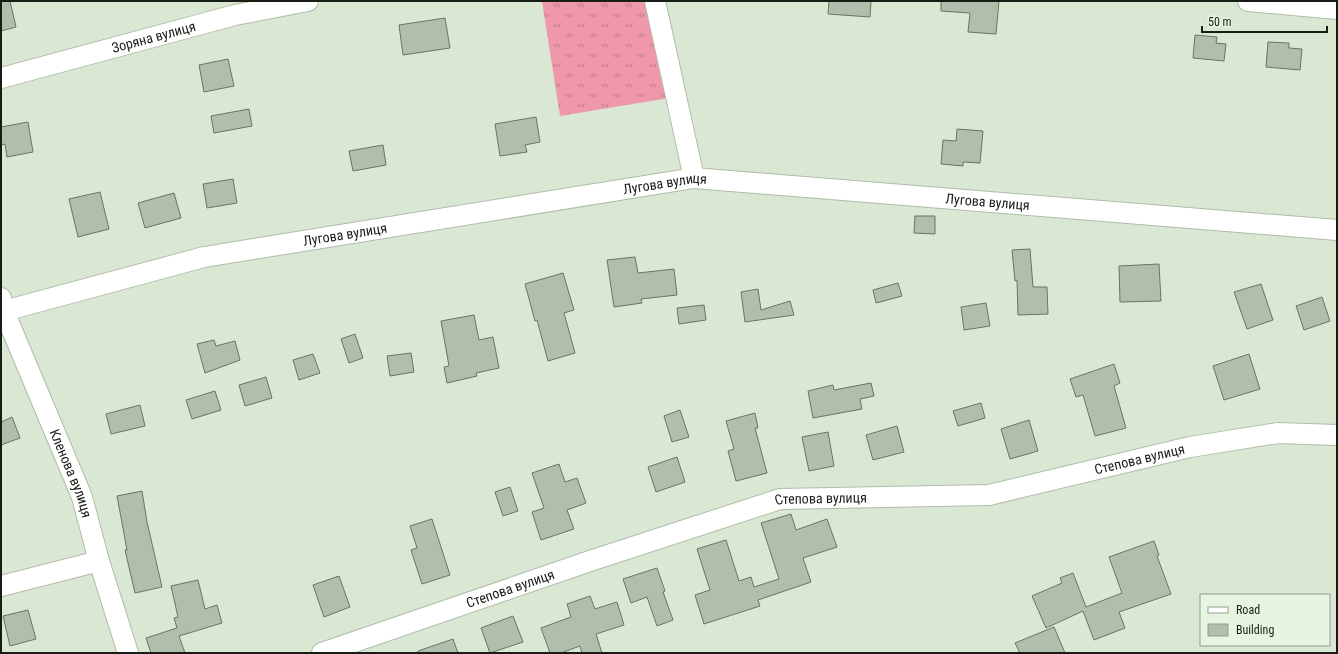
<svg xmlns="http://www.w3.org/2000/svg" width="1338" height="654" font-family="'Roboto Condensed',sans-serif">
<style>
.grass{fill:url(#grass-tufts)}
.building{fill:#b0beab;stroke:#687563}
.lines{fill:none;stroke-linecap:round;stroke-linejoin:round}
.minor-casing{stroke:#afbdaa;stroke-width:22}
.minor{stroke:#fff;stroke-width:20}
.labels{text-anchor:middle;stroke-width:3;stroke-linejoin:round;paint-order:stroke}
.street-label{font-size:14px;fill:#171c15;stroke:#e6f5e0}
</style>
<defs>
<pattern id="grass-tufts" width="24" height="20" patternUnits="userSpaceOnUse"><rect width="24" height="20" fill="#ef97ab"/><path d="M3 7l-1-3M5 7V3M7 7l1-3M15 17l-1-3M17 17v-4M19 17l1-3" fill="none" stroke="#c17a8a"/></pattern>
</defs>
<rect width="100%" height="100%" fill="#d9e7d3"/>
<!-- grass -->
<path class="grass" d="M 542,1 L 648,1 L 669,98 L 560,116 Z"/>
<!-- building -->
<path class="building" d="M 1,1 L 10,1 L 16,27 L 1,31 Z
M 829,1 L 871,1 L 870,17 L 828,14 Z
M 941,1 L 999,1 L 996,34 L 968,32 L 970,13 L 941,11 Z
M 445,18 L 450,48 L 403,55 L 399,25 Z
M 1195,35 L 1217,37 L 1216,43 L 1226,44 L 1224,61 L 1193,58 Z
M 1268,42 L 1289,43 L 1289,48 L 1302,49 L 1300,70 L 1266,67 Z
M 228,59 L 234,86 L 204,92 L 199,65 Z
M 249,109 L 252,126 L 214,133 L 211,116 Z
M 536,117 L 540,142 L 525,145 L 527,152 L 500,156 L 495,124 Z
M 28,122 L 33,152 L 7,157 L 5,144 L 1,145 L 1,127 Z
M 957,129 L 983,131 L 980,163 L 963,162 L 963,166 L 941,164 L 943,140 L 956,141 Z
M 383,145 L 386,165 L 353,171 L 349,151 Z
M 233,179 L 237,203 L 207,208 L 203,184 Z
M 100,192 L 109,229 L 78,237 L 69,199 Z
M 174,193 L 181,218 L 145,228 L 138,203 Z
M 915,216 L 935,216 L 935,234 L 914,233 Z
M 1030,249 L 1033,287 L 1047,287 L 1048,314 L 1018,315 L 1017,280 L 1015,281 L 1012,250 Z
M 635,257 L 638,273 L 674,269 L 677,295 L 641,299 L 642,303 L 614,307 L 607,260 Z
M 1159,264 L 1161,301 L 1120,302 L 1119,266 Z
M 563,273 L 574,310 L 564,313 L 575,353 L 548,361 L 537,320 L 535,321 L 525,284 Z
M 898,283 L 902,296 L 876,303 L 873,290 Z
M 1261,284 L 1273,320 L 1247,329 L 1234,292 Z
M 758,289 L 761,310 L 790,301 L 794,315 L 745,322 L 741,292 Z
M 1322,297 L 1330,321 L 1304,330 L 1296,306 Z
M 986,303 L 990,326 L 964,330 L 961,307 Z
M 704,305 L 706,320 L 679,324 L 677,308 Z
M 474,315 L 479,340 L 493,337 L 499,368 L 476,373 L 477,376 L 447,383 L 444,367 L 449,366 L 441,321 Z
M 355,334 L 363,358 L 349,363 L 341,339 Z
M 214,340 L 216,346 L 235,341 L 240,360 L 205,373 L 197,344 Z
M 411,353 L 414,372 L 390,376 L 387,356 Z
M 313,354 L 320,373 L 299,380 L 293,360 Z
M 1249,354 L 1260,389 L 1224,400 L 1213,366 Z
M 1114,364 L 1120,383 L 1114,386 L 1126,428 L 1095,436 L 1083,395 L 1076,397 L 1070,379 Z
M 266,377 L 272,398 L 245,406 L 239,385 Z
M 871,383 L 874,396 L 860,399 L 862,409 L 813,418 L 808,391 L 833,385 L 834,390 Z
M 215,391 L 221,410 L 192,419 L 186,400 Z
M 981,403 L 985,418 L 958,426 L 953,411 Z
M 140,405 L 145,426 L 111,434 L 106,414 Z
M 680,410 L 689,437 L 672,442 L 664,416 Z
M 755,413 L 758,428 L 755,428 L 767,473 L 736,481 L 728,451 L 734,449 L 726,421 Z
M 12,417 L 20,438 L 1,445 L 1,422 Z
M 1029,420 L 1038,451 L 1010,459 L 1001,429 Z
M 897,426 L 904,452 L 873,460 L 866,435 Z
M 828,432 L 834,466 L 809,471 L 802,437 Z
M 677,457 L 685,482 L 656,492 L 648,467 Z
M 559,464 L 565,482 L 577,478 L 586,503 L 567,510 L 574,529 L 541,540 L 532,512 L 544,508 L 532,473 Z
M 510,487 L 518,511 L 503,516 L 495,492 Z
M 142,491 L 147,522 L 162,587 L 135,593 L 125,550 L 127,550 L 117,496 Z
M 791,514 L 796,530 L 827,519 L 837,547 L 803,558 L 811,582 L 758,600 L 760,606 L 704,624 L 695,595 L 710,590 L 697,549 L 726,540 L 739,581 L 751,577 L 754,587 L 779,579 L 761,523 Z
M 432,519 L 450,575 L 422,584 L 411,550 L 417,548 L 410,526 Z
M 1154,541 L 1159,555 L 1157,556 L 1171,594 L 1119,612 L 1125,628 L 1094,640 L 1083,611 L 1046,628 L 1032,596 L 1062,583 L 1060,578 L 1073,573 L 1086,607 L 1122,593 L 1109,557 Z
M 657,568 L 665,591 L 663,592 L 673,620 L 657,626 L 647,597 L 631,603 L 623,579 Z
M 339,576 L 350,607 L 324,617 L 313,585 Z
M 198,580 L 205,609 L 217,605 L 222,623 L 179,636 L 185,653 L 151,653 L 146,638 L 177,628 L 174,618 L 178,617 L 171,586 Z
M 590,596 L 595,609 L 617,602 L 624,625 L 596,634 L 602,653 L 582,653 L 580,646 L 561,653 L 550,653 L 541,628 L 571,617 L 567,604 Z
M 28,610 L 36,639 L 10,646 L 3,616 Z
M 513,616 L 523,642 L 490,653 L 481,628 Z
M 1054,627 L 1065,653 L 1020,653 L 1015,643 Z
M 453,639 L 458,653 L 418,653 L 418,651 Z"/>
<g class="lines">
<defs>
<g id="minor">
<path d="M 655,1 L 694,178"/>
<path d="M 1248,1 L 1337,9"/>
<path id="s1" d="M 1,78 L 235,15 L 308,1"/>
<path id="s2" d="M 1,298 L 4,311 L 82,497 L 99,561 L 128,653"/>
<path id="s3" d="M 4,311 L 204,257 L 694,178 L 1337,230"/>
<path d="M 1,586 L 99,561"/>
<path id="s4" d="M 322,653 L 593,560 L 780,499 L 989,495 L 1190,447 L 1278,433 L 1337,435"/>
</g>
</defs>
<!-- minor casing -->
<use href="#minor" class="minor-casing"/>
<!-- minor -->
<use href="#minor" class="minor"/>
</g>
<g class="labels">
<!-- street labels -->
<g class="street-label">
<text dy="5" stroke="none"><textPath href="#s1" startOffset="158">Зоряна вулиця</textPath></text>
<text dy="5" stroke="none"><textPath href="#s3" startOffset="674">Лугова вулиця</textPath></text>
<text dy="5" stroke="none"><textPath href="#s3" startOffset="998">Лугова вулиця</textPath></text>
<text dy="5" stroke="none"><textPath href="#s3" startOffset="350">Лугова вулиця</textPath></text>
<text dy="5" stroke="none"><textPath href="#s4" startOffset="847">Степова вулиця</textPath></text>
<text dy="5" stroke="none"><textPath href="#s2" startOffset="189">Кленова вулиця</textPath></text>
<text dy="5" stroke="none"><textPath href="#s4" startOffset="524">Степова вулиця</textPath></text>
<text dy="5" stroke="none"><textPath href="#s4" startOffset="199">Степова вулиця</textPath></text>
</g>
</g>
<!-- border -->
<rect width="1338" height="654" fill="none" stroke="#171c15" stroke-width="4"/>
<!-- legend -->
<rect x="1200" y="594" width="130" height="52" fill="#e6f5e0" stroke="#939e8f"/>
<rect x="1208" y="607" width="20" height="6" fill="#ffffff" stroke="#939e8f"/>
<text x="1236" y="614" font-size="12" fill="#171c15">Road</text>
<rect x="1208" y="624" width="20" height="12" fill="#b0beab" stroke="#939e8f"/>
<text x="1236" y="634" font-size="12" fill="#171c15">Building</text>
<!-- scale -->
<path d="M1202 26v6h125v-6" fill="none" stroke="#171c15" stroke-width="2"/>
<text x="1208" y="26" font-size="12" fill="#171c15" stroke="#e6f5e0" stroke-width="3" paint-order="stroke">50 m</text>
</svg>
